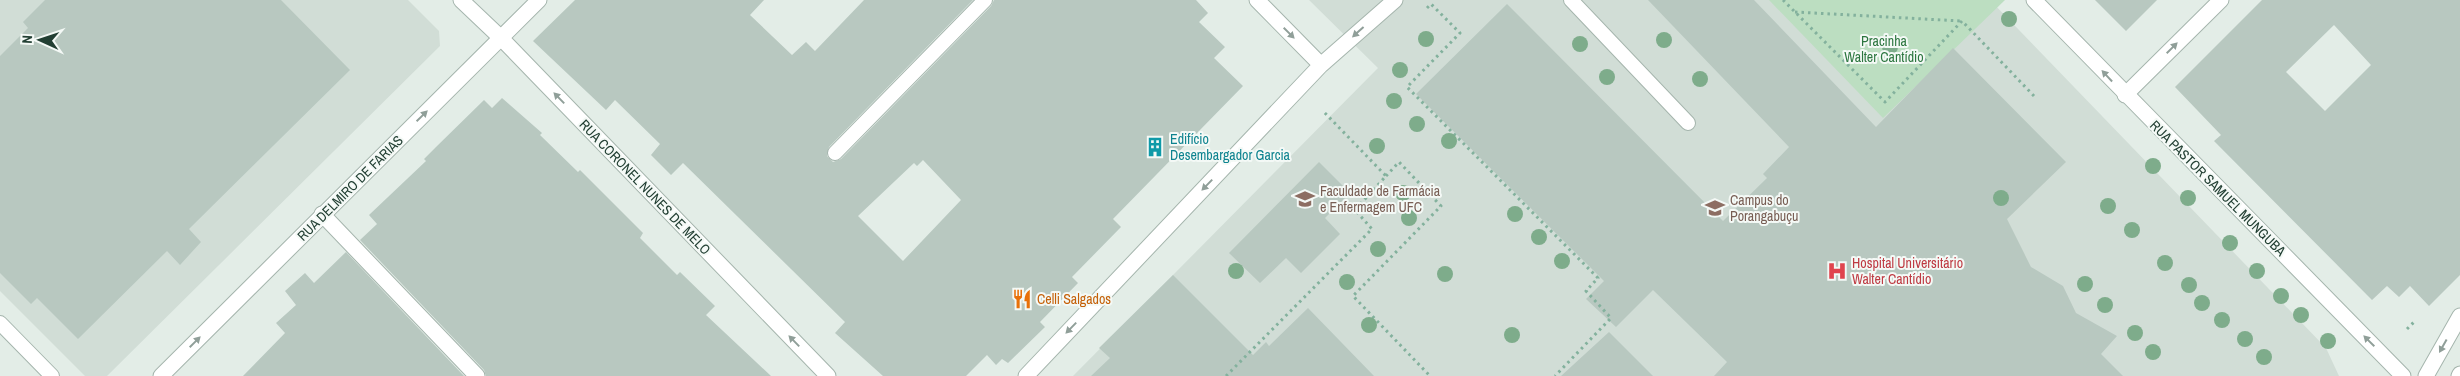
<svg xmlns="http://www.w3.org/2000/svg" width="2460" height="376" font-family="'Archivo Narrow',sans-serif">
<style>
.built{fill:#d1ddd6}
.green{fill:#bcdec1}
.building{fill:#b8c8c0;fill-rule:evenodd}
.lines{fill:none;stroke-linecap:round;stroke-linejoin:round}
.service-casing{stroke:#a5b5ad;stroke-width:16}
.minor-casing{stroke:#a5b5ad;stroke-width:17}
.tertiary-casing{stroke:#a5b5ad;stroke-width:17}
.path{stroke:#83b19d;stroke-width:3;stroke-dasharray:2.5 4;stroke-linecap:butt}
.service{stroke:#fff;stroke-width:14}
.minor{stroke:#fff;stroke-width:15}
.tertiary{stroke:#fff;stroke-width:15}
.tree{fill:#7eac8b}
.oneway{fill:#909f99}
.labels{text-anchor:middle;stroke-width:4;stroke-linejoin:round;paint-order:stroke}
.park-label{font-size:14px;fill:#2c763f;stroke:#f4f9f6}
.culture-label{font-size:14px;fill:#0d838f;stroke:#f4f9f6;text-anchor:start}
.street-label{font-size:14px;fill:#223f33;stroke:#f4f9f6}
.education-label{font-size:14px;fill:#785e54;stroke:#f4f9f6;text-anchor:start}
.health-label{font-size:14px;fill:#be3a42;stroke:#f4f9f6;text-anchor:start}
.food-label{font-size:14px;fill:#c56008;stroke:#f4f9f6;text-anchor:start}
</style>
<rect width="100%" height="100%" fill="#e3ede7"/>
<!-- built -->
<path class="built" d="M 0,0 L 408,0 L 439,31 L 440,46 L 107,376 L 85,376 L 0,291 Z
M 1309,0 L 1990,0 L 2326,348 L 2339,376 L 1073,376 L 1378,68 Z"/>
<!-- green -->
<path class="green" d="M 1769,0 L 2005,0 L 1883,118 Z"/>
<!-- building -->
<path class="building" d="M 45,0 L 281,0 L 350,70 L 189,229 L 201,242 L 180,265 L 167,251 L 78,339 L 37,298 L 31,304 L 0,273 L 0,56 L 28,28 L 23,22 Z
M 575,0 L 764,0 L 750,15 L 792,55 L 806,42 L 815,51 L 864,0 L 973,0 L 829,147 L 827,156 L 833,162 L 841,159 L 991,6 L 994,0 L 1196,0 L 1208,13 L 1199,22 L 1225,47 L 1214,58 L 1243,86 L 1113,219 L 1121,227 L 1072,277 L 1078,283 L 1040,322 L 1045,327 L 1008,363 L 1002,359 L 996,365 L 987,355 L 966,376 L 883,376 L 835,333 L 845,322 L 683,163 L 671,175 L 651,155 L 660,144 L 615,100 L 606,110 L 533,41 ZM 923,160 L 961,200 L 903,261 L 858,216 L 914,163 L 917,166 Z
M 1648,0 L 1754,0 L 1876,127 L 1953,48 L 2066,162 L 2007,219 L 2031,267 L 2063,286 L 2076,313 L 2117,336 L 2101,354 L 2123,376 L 1714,376 L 1727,362 L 1653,290 L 1616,327 L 1586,299 L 1604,281 L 1416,94 L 1507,4 L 1723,221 L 1767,178 L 1763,174 L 1789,147 Z
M 2095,0 L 2157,0 L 2126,31 Z
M 2262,0 L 2460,0 L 2460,275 L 2429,306 L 2410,286 L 2399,297 L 2387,286 L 2372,300 L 2214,141 L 2221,135 L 2175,87 ZM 2334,25 L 2371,65 L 2325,111 L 2286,72 Z
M 502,98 L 542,133 L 540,135 L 578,172 L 580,170 L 643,233 L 640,238 L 677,275 L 680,272 L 715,306 L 706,315 L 771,376 L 486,376 L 484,370 L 360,240 L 377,224 L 369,215 L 426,161 L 424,159 L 436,147 L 484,100 L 492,108 Z
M 1319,162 L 1350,193 L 1325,218 L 1340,234 L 1301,273 L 1286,258 L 1260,283 L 1229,253 Z
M 346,252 L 464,376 L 243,376 L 285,333 L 276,323 L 296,305 L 285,291 L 305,273 L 314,283 Z
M 1173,275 L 1253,355 L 1266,342 L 1269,346 L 1308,308 L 1374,376 L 1091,376 L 1110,358 L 1099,348 Z
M 1609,332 L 1653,376 L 1561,376 Z"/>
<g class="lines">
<defs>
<path id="service" d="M 1571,0 L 1688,123
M 835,153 L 985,0
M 0,323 L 52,376"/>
<path id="minor" d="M 461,0 L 501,38 L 828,376
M 1257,0 L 1321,65
M 2125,95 L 2221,0
M 322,214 L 477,376
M 1026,376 L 1321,65 L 1395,0"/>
<path id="tertiary" d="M 2034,0 L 2403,376
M 161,376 L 539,0
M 2426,376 L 2460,316
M 2459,376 L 2460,374"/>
</defs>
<!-- service casing -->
<use href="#service" class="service-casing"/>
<!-- minor casing -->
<use href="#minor" class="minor-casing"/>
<!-- tertiary casing -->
<use href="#tertiary" class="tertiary-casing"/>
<!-- path -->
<path class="path" d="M 1783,0 L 1885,102 L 1962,21 L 2034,96
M 1427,8 L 1431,4 L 1460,33 L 1407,87 L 1598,278 L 1586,291 L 1611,318 L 1555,376
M 1795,12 L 1961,21
M 1386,176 L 1399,162 L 1441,206 L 1353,296 L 1430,376
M 2407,329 L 2415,321
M 1226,376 L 1372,229 L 1355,210 L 1386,176 L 1323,111"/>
<!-- service -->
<use href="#service" class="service"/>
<!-- minor -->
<use href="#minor" class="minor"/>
<!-- tertiary -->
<use href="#tertiary" class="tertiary"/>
</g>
<!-- trees -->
<g class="tree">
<circle cx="2009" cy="19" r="8"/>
<circle cx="1426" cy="39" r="8"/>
<circle cx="1664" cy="40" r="8"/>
<circle cx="1580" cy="44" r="8"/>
<circle cx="1890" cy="47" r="8"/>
<circle cx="1400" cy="70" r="8"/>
<circle cx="1607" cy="77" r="8"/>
<circle cx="1700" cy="79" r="8"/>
<circle cx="1394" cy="101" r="8"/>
<circle cx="1417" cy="124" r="8"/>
<circle cx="1449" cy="141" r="8"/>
<circle cx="1377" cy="146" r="8"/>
<circle cx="2153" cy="166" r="8"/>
<circle cx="1403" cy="193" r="8"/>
<circle cx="2001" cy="198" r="8"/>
<circle cx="2188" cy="198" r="8"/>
<circle cx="2108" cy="206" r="8"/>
<circle cx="1515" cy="214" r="8"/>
<circle cx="1409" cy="218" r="8"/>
<circle cx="2132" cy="230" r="8"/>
<circle cx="1539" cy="237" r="8"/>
<circle cx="2230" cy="243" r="8"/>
<circle cx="1378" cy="249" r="8"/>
<circle cx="1562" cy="261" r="8"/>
<circle cx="2165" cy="263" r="8"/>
<circle cx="1236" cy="271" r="8"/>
<circle cx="2257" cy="271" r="8"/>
<circle cx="1445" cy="274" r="8"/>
<circle cx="1347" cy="282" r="8"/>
<circle cx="2085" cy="284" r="8"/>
<circle cx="2189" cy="285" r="8"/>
<circle cx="2281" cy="296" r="8"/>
<circle cx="2202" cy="303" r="8"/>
<circle cx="2105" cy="305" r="8"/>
<circle cx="2301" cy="315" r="8"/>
<circle cx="2222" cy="320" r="8"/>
<circle cx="1369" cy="325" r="8"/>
<circle cx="2135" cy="333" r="8"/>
<circle cx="1512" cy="335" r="8"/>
<circle cx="2245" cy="339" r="8"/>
<circle cx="2328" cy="341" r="8"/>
<circle cx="2153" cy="352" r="8"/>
<circle cx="2264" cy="357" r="8"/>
</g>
<!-- one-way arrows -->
<defs><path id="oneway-solid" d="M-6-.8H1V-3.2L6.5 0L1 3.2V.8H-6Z" transform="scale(1.25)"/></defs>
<g class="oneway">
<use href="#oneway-solid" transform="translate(1358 32) rotate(138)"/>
<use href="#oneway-solid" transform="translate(1289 33) rotate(45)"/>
<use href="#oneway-solid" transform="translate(2172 48) rotate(-45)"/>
<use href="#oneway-solid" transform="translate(2107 76) rotate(-133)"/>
<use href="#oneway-solid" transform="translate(559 98) rotate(-134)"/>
<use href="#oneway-solid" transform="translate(422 116) rotate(-44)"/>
<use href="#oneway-solid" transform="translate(1207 185) rotate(134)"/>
<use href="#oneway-solid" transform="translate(1071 328) rotate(134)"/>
<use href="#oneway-solid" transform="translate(794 341) rotate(-134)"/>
<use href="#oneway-solid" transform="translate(2369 341) rotate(-135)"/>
<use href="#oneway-solid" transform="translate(195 342) rotate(-45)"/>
<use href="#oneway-solid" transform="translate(2443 346) rotate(119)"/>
</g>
<!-- icons -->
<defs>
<symbol id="building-bare" viewBox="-9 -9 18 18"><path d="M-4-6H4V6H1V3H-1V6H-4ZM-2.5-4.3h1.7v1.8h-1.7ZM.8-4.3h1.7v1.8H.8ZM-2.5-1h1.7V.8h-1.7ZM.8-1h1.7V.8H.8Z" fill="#0f9aa8" stroke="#f4f9f6" stroke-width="2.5" paint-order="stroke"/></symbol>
<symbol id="university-bare" viewBox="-9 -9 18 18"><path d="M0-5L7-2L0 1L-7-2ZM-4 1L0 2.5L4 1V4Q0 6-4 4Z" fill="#8d6e63" stroke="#f4f9f6" stroke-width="2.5" paint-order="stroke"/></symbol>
<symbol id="hospital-bare" viewBox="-9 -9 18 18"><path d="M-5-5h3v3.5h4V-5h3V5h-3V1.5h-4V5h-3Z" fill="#e0444e" stroke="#f4f9f6" stroke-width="2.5" paint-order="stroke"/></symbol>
<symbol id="restaurant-bare" viewBox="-9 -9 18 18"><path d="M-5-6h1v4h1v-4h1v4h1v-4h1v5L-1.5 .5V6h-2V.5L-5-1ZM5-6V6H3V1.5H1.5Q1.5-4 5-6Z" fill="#e8710a" stroke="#f4f9f6" stroke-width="2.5" paint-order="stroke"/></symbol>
</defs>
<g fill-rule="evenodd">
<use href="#building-bare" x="1141" y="133" width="28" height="28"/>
<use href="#university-bare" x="1291" y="185" width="28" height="28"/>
<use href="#university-bare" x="1701" y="194" width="28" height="28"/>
<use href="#hospital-bare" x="1823" y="257" width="28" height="28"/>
<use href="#restaurant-bare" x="1008" y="285" width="28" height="28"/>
</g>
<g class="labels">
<!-- park labels -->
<g class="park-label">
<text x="1884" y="46">Pracinha<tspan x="1884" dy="16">Walter Cantídio</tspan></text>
</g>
<!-- culture labels -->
<g class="culture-label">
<text x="1170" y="144">Edifício<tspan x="1170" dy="16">Desembargador Garcia</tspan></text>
</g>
<!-- street labels -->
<g class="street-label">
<text transform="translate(645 187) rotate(46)" y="5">RUA CORONEL NUNES DE MELO</text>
<text transform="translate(350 188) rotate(-45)" y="5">RUA DELMIRO DE FARIAS</text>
<text transform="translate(2218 188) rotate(45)" y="5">RUA PASTOR SAMUEL MUNGUBA</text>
</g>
<!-- education labels -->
<g class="education-label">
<text x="1320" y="196">Faculdade de Farmácia<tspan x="1320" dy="16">e Enfermagem UFC</tspan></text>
<text x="1730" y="205">Campus do<tspan x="1730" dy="16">Porangabuçu</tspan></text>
</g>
<!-- health labels -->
<g class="health-label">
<text x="1852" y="268">Hospital Universitário<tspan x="1852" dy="16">Walter Cantídio</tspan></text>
</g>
<!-- food labels -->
<g class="food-label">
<text x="1037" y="304">Celli Salgados</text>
</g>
</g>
<!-- north arrow -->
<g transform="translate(40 40) rotate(273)" stroke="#f4f9f6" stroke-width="4" paint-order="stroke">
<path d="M0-4L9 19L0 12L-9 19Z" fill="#223f33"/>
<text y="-8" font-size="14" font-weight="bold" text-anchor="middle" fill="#223f33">N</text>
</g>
</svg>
